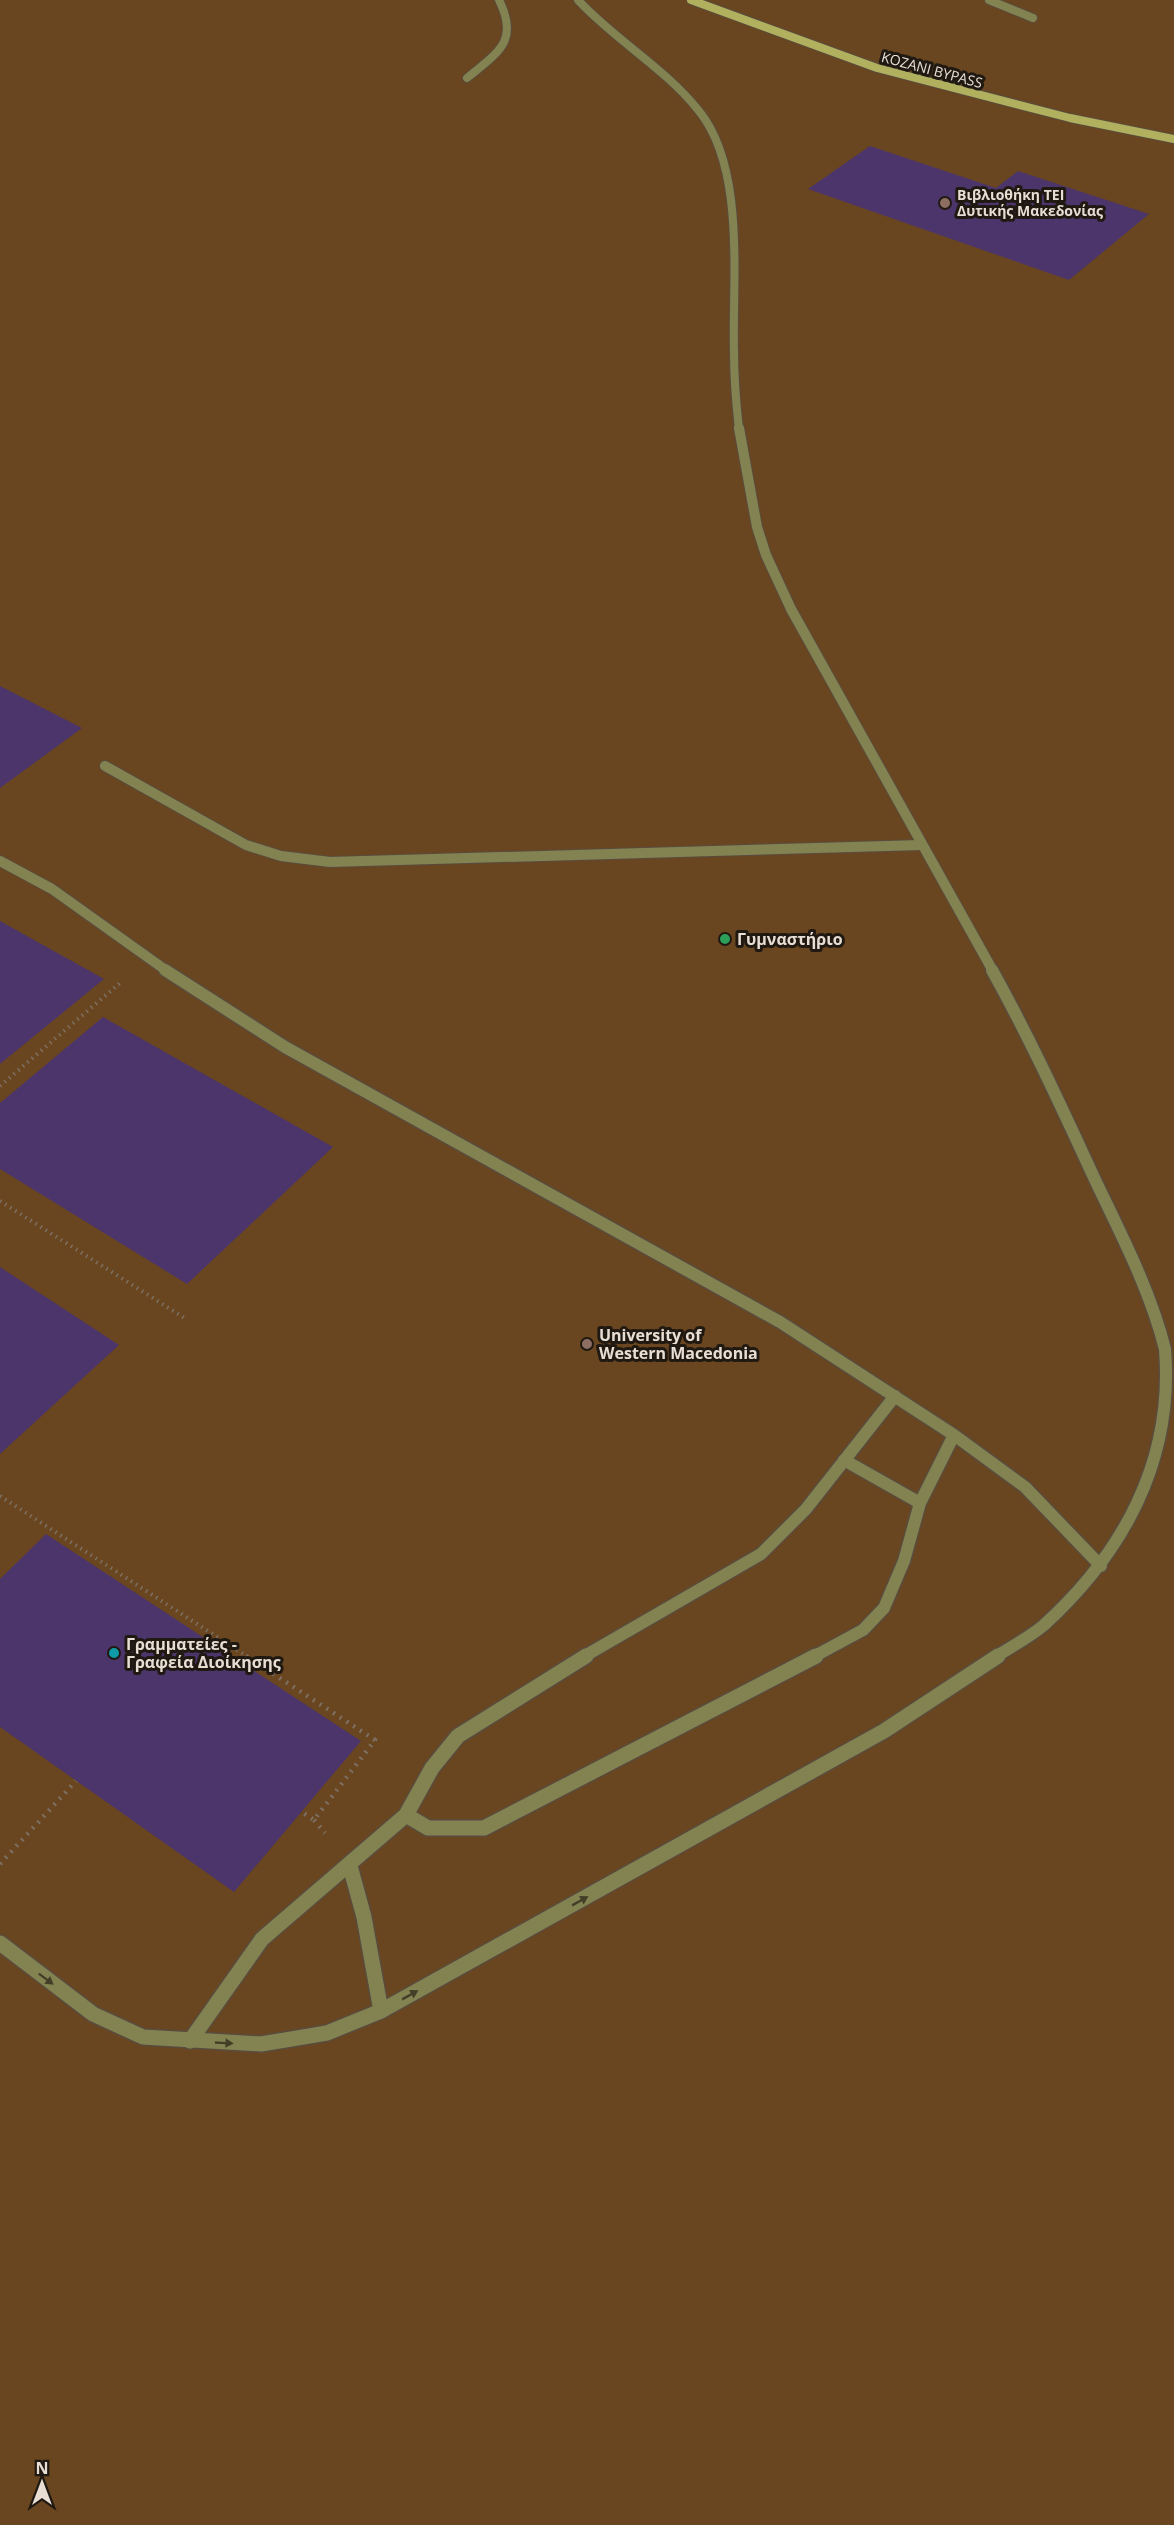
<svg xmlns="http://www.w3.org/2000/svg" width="1174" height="2525" font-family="'Open Sans',sans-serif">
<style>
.green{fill:#694620}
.building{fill:#4c356b}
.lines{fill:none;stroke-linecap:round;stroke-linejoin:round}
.service-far3-casing{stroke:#5a4c3d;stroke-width:10}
.service-far2-casing{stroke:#5a4c3d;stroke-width:12}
.service-far1-casing{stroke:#5a4c3d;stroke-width:15}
.service-casing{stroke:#5a4c3d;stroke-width:18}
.minor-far3-casing{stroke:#5a4c3d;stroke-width:10}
.minor-far2-casing{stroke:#5a4c3d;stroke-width:12}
.minor-far1-casing{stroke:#5a4c3d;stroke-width:15}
.minor-casing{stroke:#5a4c3d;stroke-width:18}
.secondary-casing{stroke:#5a4c3d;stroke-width:10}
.path-far1{stroke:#7d7062;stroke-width:4;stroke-dasharray:1.5 4.5;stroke-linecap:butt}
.path{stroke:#7d7062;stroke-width:4.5;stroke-dasharray:2 6;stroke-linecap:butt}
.service-far3{stroke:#838352;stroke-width:8}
.service-far2{stroke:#838352;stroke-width:10}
.service-far1{stroke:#838352;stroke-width:12}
.service{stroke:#838352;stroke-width:15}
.minor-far3{stroke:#838352;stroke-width:8}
.minor-far2{stroke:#838352;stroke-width:10}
.minor-far1{stroke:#838352;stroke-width:12}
.minor{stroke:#838352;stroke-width:15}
.secondary{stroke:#b1b05f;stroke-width:8}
.oneway{fill:#433e28}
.education-dot{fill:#8d6e63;stroke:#201912;stroke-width:2}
.leisure-dot{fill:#2e9e5b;stroke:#201912;stroke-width:2}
.culture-dot{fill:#0f9aa8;stroke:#201912;stroke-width:2}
.labels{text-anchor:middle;stroke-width:6;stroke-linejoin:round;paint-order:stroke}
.far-street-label{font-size:14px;fill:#e8ded4;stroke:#201912}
.far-poi-label{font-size:14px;font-weight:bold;fill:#e8ded4;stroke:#201912;text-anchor:start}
.poi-label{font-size:16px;font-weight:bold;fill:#e8ded4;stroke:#201912;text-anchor:start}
</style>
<rect width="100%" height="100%" fill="#3f3020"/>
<!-- green -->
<path class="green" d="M 0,0 L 1174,0 L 1174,2525 L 0,2525 Z"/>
<!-- building -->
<path class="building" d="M 870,146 L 996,188 L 1018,171 L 1149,214 L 1069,280 L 808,189 Z
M 0,686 L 82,728 L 0,788 Z
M 0,921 L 104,979 L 0,1064 Z
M 103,1017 L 333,1147 L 187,1284 L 0,1169 L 0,1103 Z
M 0,1267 L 119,1345 L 0,1454 Z
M 46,1534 L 361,1741 L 234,1892 L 0,1727 L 0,1579 Z"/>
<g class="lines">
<defs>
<path id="service-far3" d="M 467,78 C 497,53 520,42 499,0"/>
<path id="service-far2" d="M 105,766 L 246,845 L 281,856 L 330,862 L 922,845
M 0,861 L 52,889 L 167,971"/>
<path id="service-far1" d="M 165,970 L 285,1047 L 780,1322 L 954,1435 L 1025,1487 L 1101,1566
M 844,1460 L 920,1503
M 583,1657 L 761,1554 L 806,1509 L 895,1396
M 813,1657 L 863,1630 L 884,1608 L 904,1561 L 920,1503 L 954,1435"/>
<path id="service" d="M 406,1815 L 428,1828 L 484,1828 L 816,1656
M 350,1866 L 364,1917 L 381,2011
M 190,2041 L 262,1939 L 406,1815 L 432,1768 L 458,1736 L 586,1656"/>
<path id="minor-far3" d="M 578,0 C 615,40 665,68 699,111 C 746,169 732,281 734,352 C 734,378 736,403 739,429
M 989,0 L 1033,18"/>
<path id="minor-far2" d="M 739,428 L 757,527 L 766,555 L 791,609 L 993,971"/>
<path id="minor-far1" d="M 992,970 C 1031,1040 1064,1113 1098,1186 C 1123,1238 1151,1293 1165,1349 C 1174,1461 1123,1553 1044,1625 C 1030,1637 1011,1647 995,1657"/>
<path id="minor" d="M 0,1943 L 93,2014 L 143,2037 L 261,2044 L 327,2033 L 381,2011 L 884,1731 L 998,1656"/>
<path id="secondary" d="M 691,0 L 877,68 L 1070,118 L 1174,139"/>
</defs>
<!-- service-far3 casing -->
<use href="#service-far3" class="service-far3-casing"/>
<!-- service-far2 casing -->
<use href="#service-far2" class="service-far2-casing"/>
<!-- service-far1 casing -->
<use href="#service-far1" class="service-far1-casing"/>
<!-- service casing -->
<use href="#service" class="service-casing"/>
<!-- minor-far3 casing -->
<use href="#minor-far3" class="minor-far3-casing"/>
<!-- minor-far2 casing -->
<use href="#minor-far2" class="minor-far2-casing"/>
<!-- minor-far1 casing -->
<use href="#minor-far1" class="minor-far1-casing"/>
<!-- minor casing -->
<use href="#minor" class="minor-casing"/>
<!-- secondary casing -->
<use href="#secondary" class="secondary-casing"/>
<!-- path-far1 -->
<path class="path-far1" d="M 0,1086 L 120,983
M 0,1201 L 186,1319
M 0,1496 L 248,1657"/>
<!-- path -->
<path class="path" d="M 246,1656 L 375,1740 L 314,1820 L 302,1812
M 314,1820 L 325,1833
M 0,1864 L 76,1781"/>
<!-- service-far3 -->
<use href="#service-far3" class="service-far3"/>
<!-- service-far2 -->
<use href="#service-far2" class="service-far2"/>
<!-- service-far1 -->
<use href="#service-far1" class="service-far1"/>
<!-- service -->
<use href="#service" class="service"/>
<!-- minor-far3 -->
<use href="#minor-far3" class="minor-far3"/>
<!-- minor-far2 -->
<use href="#minor-far2" class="minor-far2"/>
<!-- minor-far1 -->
<use href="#minor-far1" class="minor-far1"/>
<!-- minor -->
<use href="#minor" class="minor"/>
<!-- secondary -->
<use href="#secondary" class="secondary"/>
</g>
<!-- one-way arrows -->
<defs><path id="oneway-solid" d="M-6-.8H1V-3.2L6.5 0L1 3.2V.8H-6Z" transform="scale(1.5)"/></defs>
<g class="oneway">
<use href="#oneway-solid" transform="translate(580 1901) rotate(-29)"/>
<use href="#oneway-solid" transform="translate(46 1979) rotate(37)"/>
<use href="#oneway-solid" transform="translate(410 1995) rotate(-29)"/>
<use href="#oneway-solid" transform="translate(224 2043) rotate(3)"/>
</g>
<!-- markers -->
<g class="education-dot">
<circle cx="945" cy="203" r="6"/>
<circle cx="587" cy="1344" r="6"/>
</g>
<circle class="leisure-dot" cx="725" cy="939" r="6"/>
<circle class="culture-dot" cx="114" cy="1653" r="6"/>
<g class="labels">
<!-- far-street labels -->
<g class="far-street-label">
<text transform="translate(932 70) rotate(15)" y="5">KOZANI BYPASS</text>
</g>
<!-- far-poi labels -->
<g class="far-poi-label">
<text x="957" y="200">Βιβλιοθήκη ΤΕΙ<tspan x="957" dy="16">Δυτικής Μακεδονίας</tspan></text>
</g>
<!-- poi labels -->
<g class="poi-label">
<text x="737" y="945">Γυμναστήριο</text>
<text x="599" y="1341">University of<tspan x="599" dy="18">Western Macedonia</tspan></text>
<text x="126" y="1650">Γραμματείες -<tspan x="126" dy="18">Γραφεία Διοίκησης</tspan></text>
</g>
</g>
<!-- north arrow -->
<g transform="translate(42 2483)" stroke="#201912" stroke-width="4.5" paint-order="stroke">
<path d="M0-4.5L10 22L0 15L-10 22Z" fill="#e8ded4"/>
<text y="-9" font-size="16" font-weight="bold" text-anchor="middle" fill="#e8ded4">N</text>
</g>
</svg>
